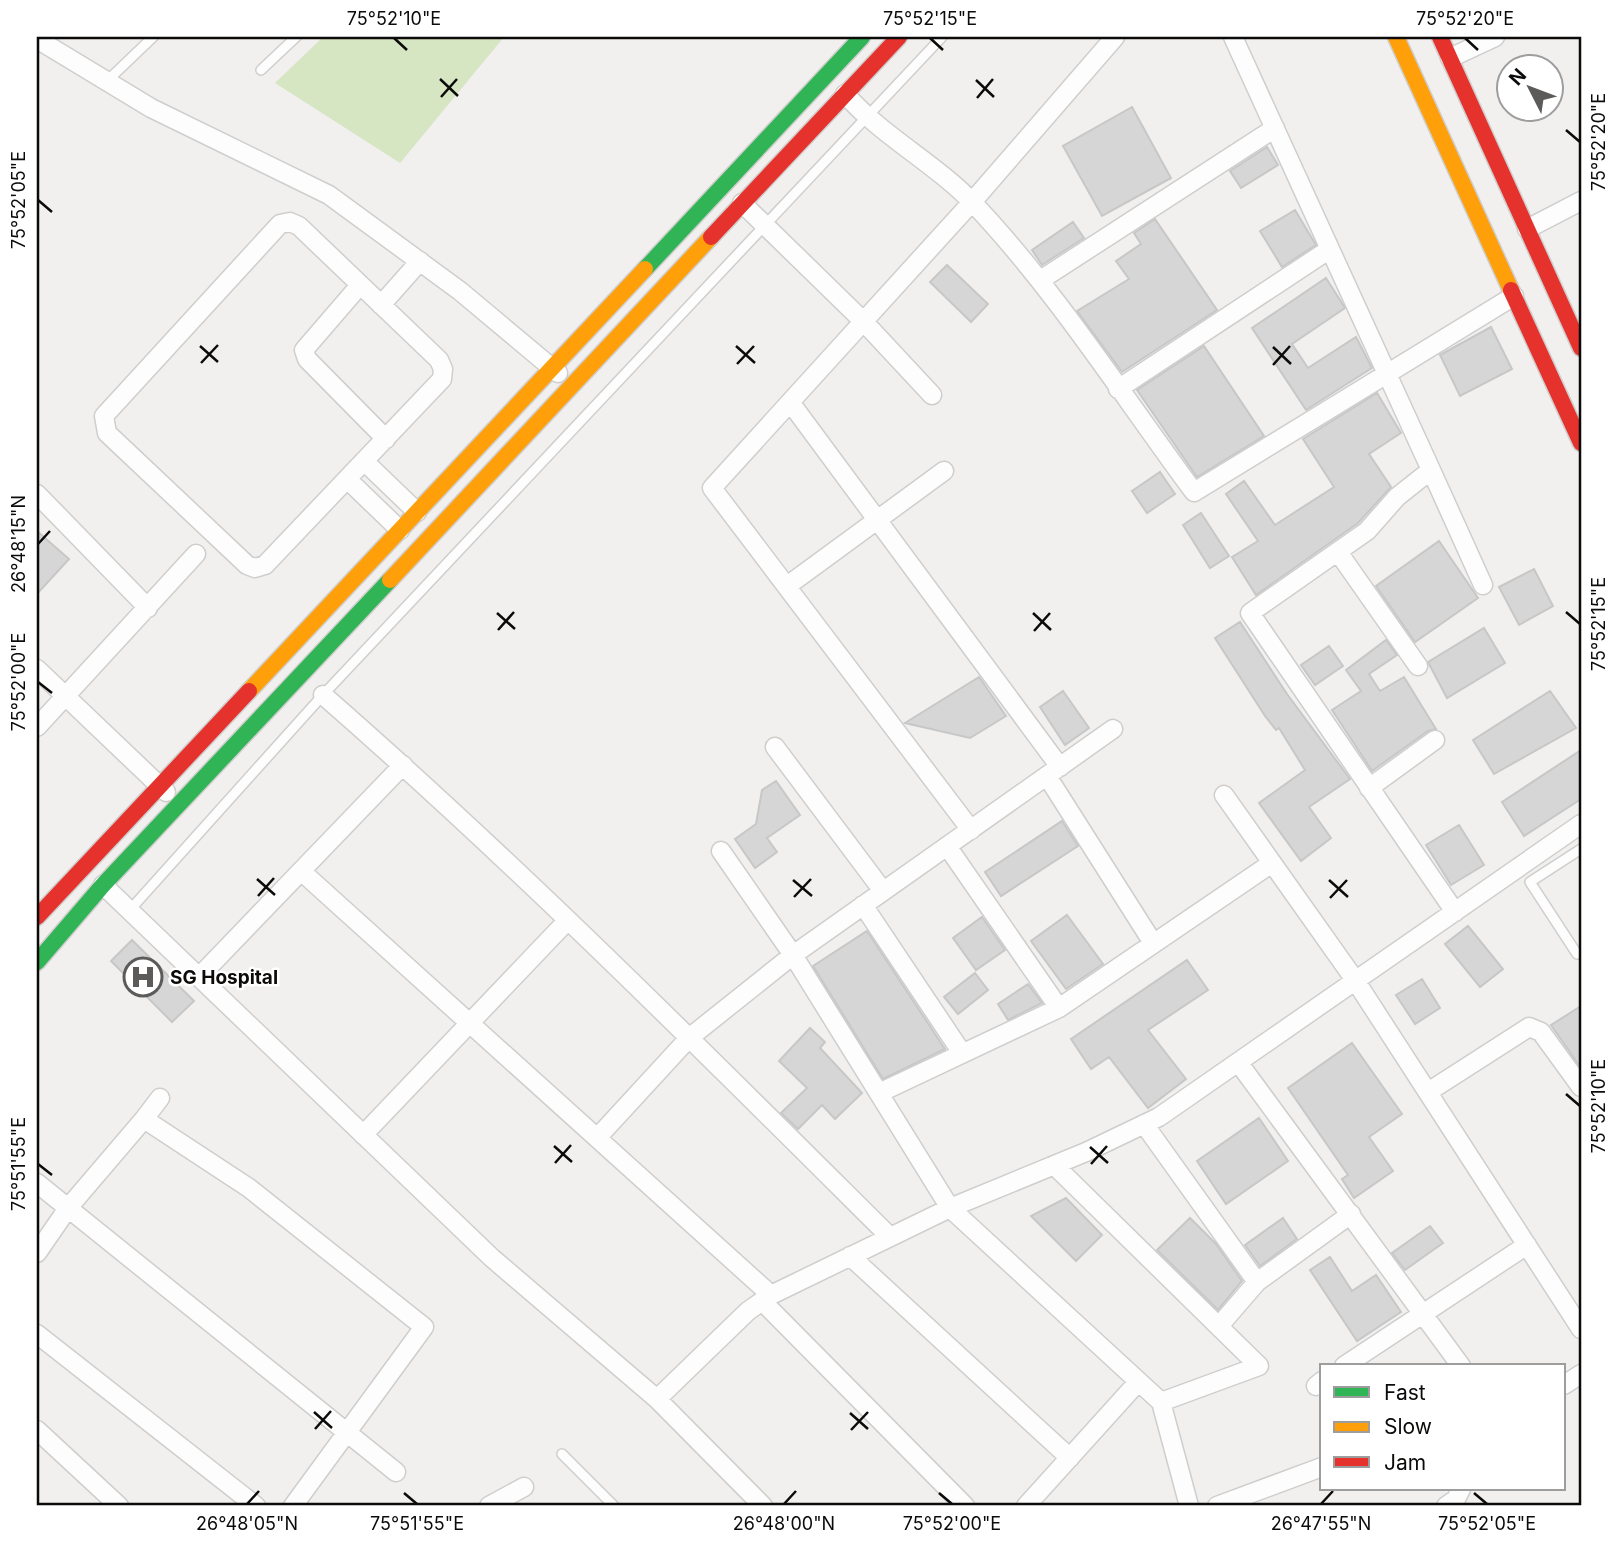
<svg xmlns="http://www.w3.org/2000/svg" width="1618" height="1543" font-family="Inter,sans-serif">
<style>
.green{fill:#d6e5c2}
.building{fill:#d6d6d6;stroke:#c8c7c7;stroke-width:2}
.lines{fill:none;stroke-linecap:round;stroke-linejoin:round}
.lane-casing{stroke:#cfcecd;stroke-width:12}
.street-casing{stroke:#cfcecd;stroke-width:21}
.fast-casing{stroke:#cfcecd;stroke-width:19}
.slow-casing{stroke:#cfcecd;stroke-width:19}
.jam-casing{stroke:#cfcecd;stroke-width:19}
.lane{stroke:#fdfdfd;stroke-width:9}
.street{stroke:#fdfdfd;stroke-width:18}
.fast{stroke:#30b455;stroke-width:16}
.slow{stroke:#ff9f0a;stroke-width:16}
.jam{stroke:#e5322d;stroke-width:16}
.ticks{fill:none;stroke:#0c0b0a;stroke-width:2.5}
.labels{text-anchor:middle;stroke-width:5;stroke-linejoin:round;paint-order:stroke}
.poi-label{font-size:19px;font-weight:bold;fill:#0c0b0a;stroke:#fff;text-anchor:start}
.neatline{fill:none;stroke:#0c0b0a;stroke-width:2.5}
.ticks-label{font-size:18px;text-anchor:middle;fill:#0c0b0a}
</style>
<rect width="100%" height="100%" fill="#f1f0ef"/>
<!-- green -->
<path class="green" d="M 323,37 L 504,37 L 400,163 L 275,83 Z"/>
<!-- building -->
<path class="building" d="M 1132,107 L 1171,178 L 1102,216 L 1063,146 Z
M 1267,147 L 1278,165 L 1241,188 L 1230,171 Z
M 1295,210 L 1316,245 L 1282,267 L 1260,231 Z
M 1155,219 L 1217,310 L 1122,372 L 1077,311 L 1129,279 L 1116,261 L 1141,244 L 1134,233 Z
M 1073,222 L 1084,238 L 1042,265 L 1032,250 Z
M 947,265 L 988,304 L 971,322 L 930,282 Z
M 1326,278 L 1345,308 L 1292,344 L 1308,368 L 1356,337 L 1372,368 L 1306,410 L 1252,328 Z
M 1491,327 L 1512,369 L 1460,396 L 1440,355 Z
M 1204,346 L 1264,436 L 1197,477 L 1137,390 Z
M 1377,393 L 1401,433 L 1369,454 L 1391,487 L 1358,523 L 1256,595 L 1232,557 L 1258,541 L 1226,494 L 1244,481 L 1275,525 L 1334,487 L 1303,439 Z
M 1160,472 L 1175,494 L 1147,513 L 1132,491 Z
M 1201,513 L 1229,556 L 1210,568 L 1183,525 Z
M 37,531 L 69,559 L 37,594 Z
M 1439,541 L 1478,598 L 1415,642 L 1376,586 Z
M 1534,569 L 1553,606 L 1519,625 L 1499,587 Z
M 1240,622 L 1287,694 L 1350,779 L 1309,807 L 1331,838 L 1301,861 L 1259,803 L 1305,770 L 1279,728 L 1276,730 L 1265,716 L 1215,638 Z
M 1484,628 L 1505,663 L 1447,698 L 1428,662 Z
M 1386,640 L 1397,655 L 1369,674 L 1380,691 L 1404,677 L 1436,729 L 1428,731 L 1372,771 L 1332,710 L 1361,691 L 1346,670 Z
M 1329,646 L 1343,666 L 1315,685 L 1301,665 Z
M 979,677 L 1006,716 L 970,738 L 905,723 Z
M 1063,691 L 1089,728 L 1065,745 L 1040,707 Z
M 1550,691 L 1576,728 L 1494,774 L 1473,740 Z
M 1581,750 L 1581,799 L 1524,836 L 1502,802 Z
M 776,781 L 800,815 L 767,838 L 777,852 L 755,868 L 735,839 L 756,824 L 762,790 Z
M 1062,821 L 1078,846 L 1001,896 L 985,872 Z
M 1459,825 L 1484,865 L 1451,885 L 1426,845 Z
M 1067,915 L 1103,964 L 1066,989 L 1031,941 Z
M 982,917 L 1005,950 L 976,970 L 953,938 Z
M 1468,926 L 1503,969 L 1480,987 L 1445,944 Z
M 867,931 L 945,1049 L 883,1079 L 813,966 Z
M 132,940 L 194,1001 L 172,1022 L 111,961 Z
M 1187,960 L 1208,990 L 1148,1030 L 1186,1079 L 1148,1108 L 1109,1057 L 1091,1069 L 1071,1039 Z
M 975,973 L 988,990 L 958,1014 L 944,997 Z
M 1422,979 L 1440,1008 L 1415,1024 L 1396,995 Z
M 1028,984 L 1042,1003 L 1008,1020 L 998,1004 Z
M 1581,1006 L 1581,1068 L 1551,1025 Z
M 810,1028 L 825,1042 L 820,1048 L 862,1093 L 835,1119 L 822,1105 L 798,1129 L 781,1113 L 807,1088 L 779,1061 Z
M 1352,1043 L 1402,1114 L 1369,1137 L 1393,1171 L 1354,1198 L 1342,1179 L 1348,1175 L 1288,1088 Z
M 1259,1118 L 1288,1161 L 1226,1204 L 1197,1161 Z
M 1066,1198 L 1102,1235 L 1076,1261 L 1031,1216 Z
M 1190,1218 L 1216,1244 L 1242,1281 L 1218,1310 L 1157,1250 Z
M 1283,1218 L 1297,1239 L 1260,1266 L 1245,1245 Z
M 1430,1226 L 1443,1243 L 1405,1270 L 1392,1253 Z
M 1330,1257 L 1352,1291 L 1376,1275 L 1401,1312 L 1357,1341 L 1310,1270 Z"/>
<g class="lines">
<defs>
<path id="lane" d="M 261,70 L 296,37
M 107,81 L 153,37
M 129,911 L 323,695 L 942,37
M 1577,954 L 1530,882 L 1581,849
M 562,1454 L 614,1506"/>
<path id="street" d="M 1233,37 L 1431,470 L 1397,497 L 1367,531 L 1250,613 L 1455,912
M 37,39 L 151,108 L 329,195 L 460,291 L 558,373
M 1450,58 L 1495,37
M 845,94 C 883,137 935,163 974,204 C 1057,292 1122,395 1194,492 L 1514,296
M 742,203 L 863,321 L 932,395
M 290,222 L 299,226 L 439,360 L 443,369 L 442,379 L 265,565 L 255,568 L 247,565 L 107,433 L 104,416 L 280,224 Z
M 1527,229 L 1581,201
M 1042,279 L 1275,128
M 360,285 L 304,350 L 307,359 L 386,439
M 381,305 L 420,261
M 1118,389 L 1330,249
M 790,402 L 1060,767
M 365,462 L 417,512
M 1431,470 L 1483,585
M 348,480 L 400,530
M 37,494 L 148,608
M 1338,552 L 1418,666
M 787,586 L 944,471
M 37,669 L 166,792
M 323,695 C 520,867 705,1053 890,1237
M 37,727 L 196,554
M 775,747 L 883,891
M 1047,776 L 1153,943
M 1369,788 L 1435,740
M 1224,795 L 1355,980 L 1581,1329
M 971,830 L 712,488 L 972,202 L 1115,37
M 947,846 L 1059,1008
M 721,851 L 793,955 L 950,1208 L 1161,1402 L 1189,1506
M 301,871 L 771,1295
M 103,885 L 492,1258 L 657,1399
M 863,905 L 962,1053
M 199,977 L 403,765
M 1238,1062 L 1461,1366
M 1428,1092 L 1529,1027 L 1541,1032 L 1581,1087
M 879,1093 L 1059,1008 L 1272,863
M 144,1119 L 160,1098
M 1144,1124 L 1257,1282
M 363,1135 L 567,921
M 597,1138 L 689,1038 L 793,955 L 1113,729
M 1054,1165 L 1259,1366 L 1161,1402
M 37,1183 L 68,1208 L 37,1253
M 850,1256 L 1070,1458
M 762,1301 L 965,1506
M 1219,1326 L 1257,1282 L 1351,1214
M 37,1334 L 256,1506
M 1344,1366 L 1527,1245
M 1564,1385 L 1581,1374
M 1316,1386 L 1322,1381
M 37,1430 L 119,1506
M 293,1506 L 424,1327 L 249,1188 L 144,1119 L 68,1208 L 396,1472
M 489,1506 L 524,1487
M 763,1506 L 657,1399 L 748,1311 L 771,1295 L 950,1208 L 1086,1152 L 1159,1117 L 1581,824
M 1026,1506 L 1138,1382
M 1217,1506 L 1322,1467
M 1446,1506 L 1456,1499 L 1461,1489"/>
<path id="fast" d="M 645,269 L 862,37
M 37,962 L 103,885 L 390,580"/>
<path id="slow" d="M 1396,37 L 1511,290
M 390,580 L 711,237
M 249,691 L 645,269"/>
<path id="jam" d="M 1440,37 L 1581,348
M 711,237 L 899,37
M 1511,290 L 1581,443
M 37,917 L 249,691"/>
</defs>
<!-- lane casing -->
<use href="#lane" class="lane-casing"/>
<!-- street casing -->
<use href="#street" class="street-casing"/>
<!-- fast casing -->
<use href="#fast" class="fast-casing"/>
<!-- slow casing -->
<use href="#slow" class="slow-casing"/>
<!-- jam casing -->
<use href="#jam" class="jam-casing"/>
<!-- lane -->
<use href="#lane" class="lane"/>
<!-- street -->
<use href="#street" class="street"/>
<!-- fast -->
<use href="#fast" class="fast"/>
<!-- slow -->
<use href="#slow" class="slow"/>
<!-- jam -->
<use href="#jam" class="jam"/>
</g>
<!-- ticks -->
<path class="ticks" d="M 394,38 L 407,50M 930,38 L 943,50M 1465,38 L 1478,50M 440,79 L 458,96M 976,80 L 994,97M 441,97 L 457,79M 977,98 L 993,79M 1566,130 L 1580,142M 38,200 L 52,212M 200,346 L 218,362M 736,346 L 755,363M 1273,347 L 1291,364M 201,363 L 218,345M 737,364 L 754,346M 1273,365 L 1290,346M 38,544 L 50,531M 1566,612 L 1580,624M 497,613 L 515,629M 1033,613 L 1051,630M 498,630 L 514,612M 1034,631 L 1050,613M 38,682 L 52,693M 257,879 L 275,895M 793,880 L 812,896M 1329,880 L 1348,897M 258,896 L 274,878M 794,897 L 811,879M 1330,898 L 1347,880M 1566,1094 L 1580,1106M 554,1146 L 572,1162M 1090,1147 L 1108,1163M 555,1163 L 571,1145M 38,1164 L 52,1175M 1091,1164 L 1107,1146M 314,1412 L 332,1428M 850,1413 L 868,1429M 315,1429 L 331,1411M 851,1430 L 868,1412M 404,1493 L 417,1504M 939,1493 L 952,1504M 1474,1493 L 1487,1504M 247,1504 L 259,1491M 784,1504 L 796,1491M 1321,1504 L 1333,1491"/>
<!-- icons -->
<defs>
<symbol id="hospital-ring" viewBox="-11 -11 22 22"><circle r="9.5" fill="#fff" stroke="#5c5b5a" stroke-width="1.5"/><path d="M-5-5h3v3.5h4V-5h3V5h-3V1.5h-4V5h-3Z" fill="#5c5b5a"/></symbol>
</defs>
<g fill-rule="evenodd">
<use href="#hospital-ring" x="121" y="955" width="44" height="44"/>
</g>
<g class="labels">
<!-- poi labels -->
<g class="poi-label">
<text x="170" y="984">SG Hospital</text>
</g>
</g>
<!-- border -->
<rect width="1618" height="1543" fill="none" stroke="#ffffff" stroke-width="77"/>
<!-- legend -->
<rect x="1320" y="1364" width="245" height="126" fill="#ffffff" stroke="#9e9d9d" stroke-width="2"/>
<rect x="1334" y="1387" width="35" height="10" fill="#30b455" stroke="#9e9d9d" stroke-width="2"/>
<text x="1384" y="1400" font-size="21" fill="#0c0b0a">Fast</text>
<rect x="1334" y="1422" width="35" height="10" fill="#ff9f0a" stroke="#9e9d9d" stroke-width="2"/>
<text x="1384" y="1434" font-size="21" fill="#0c0b0a">Slow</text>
<rect x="1334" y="1457" width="35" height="10" fill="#e5322d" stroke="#9e9d9d" stroke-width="2"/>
<text x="1384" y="1470" font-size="21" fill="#0c0b0a">Jam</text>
<!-- north arrow -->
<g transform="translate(1530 88) rotate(312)"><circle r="33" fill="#ffffff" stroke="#9e9d9d" stroke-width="2"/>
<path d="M0-5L12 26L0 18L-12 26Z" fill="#5c5b5a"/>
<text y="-10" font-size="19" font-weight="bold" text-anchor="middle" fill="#0c0b0a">N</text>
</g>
<rect x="38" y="38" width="1542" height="1466" class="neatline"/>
<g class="ticks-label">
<text x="394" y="25">75°52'10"E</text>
<text x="930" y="25">75°52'15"E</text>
<text x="1465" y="25">75°52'20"E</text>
<text transform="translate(1599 142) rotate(-90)" y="6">75°52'20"E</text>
<text transform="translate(19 200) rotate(-90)" y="6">75°52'05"E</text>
<text transform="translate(19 544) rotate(-90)" y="6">26°48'15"N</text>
<text transform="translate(1599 624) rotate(-90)" y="6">75°52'15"E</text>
<text transform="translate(19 682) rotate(-90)" y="6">75°52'00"E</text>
<text transform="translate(1599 1106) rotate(-90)" y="6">75°52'10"E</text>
<text transform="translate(19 1164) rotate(-90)" y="6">75°51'55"E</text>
<text x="247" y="1530">26°48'05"N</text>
<text x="417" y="1530">75°51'55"E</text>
<text x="784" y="1530">26°48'00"N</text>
<text x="952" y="1530">75°52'00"E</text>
<text x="1321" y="1530">26°47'55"N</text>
<text x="1487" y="1530">75°52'05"E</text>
</g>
</svg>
